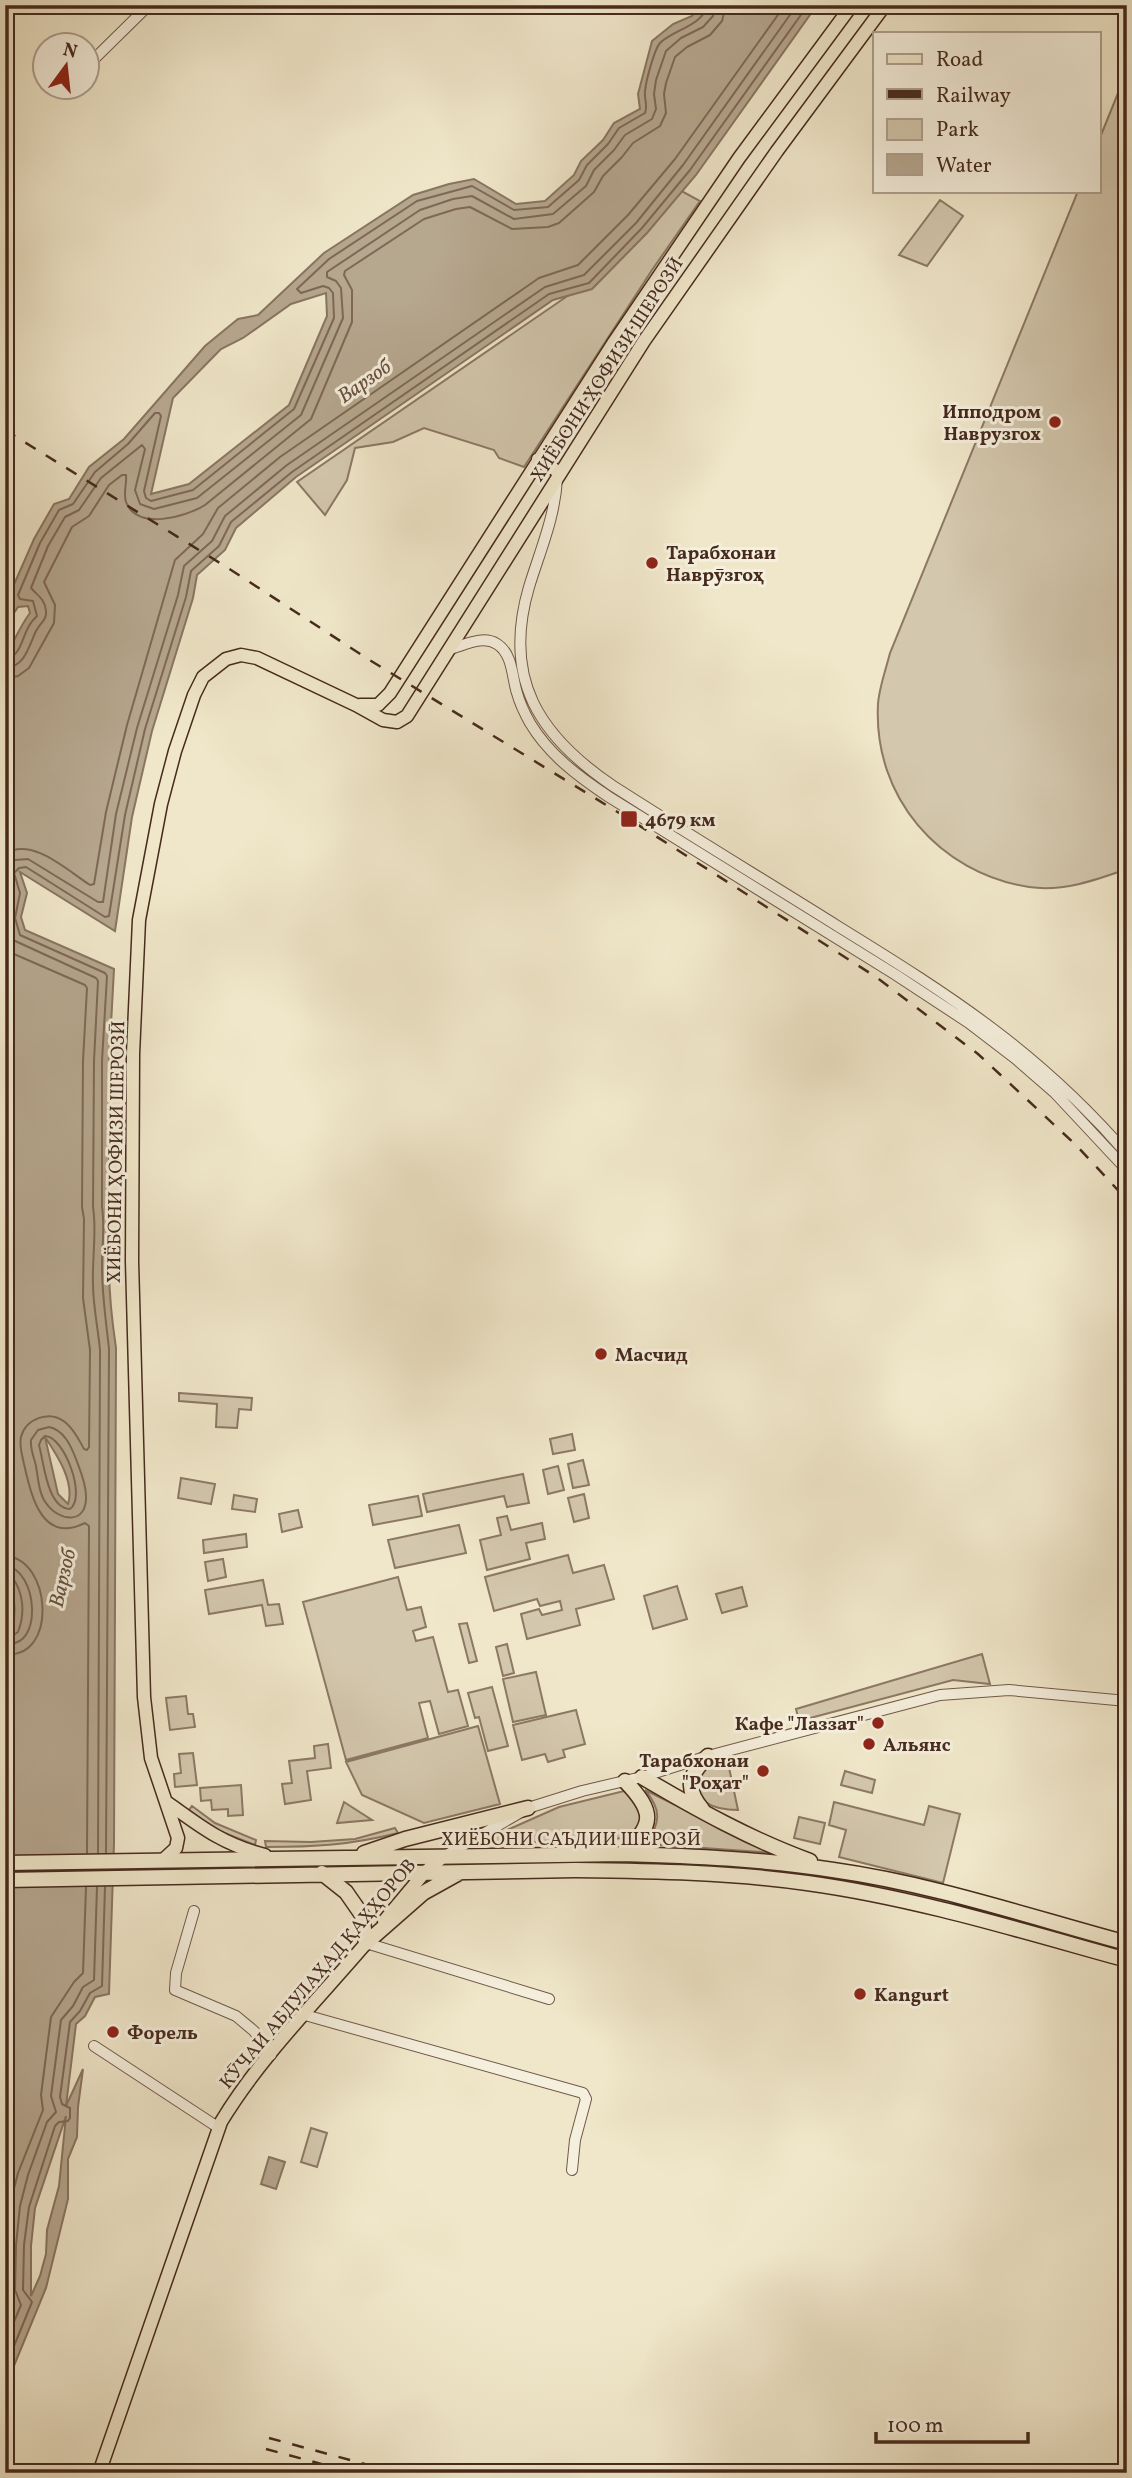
<svg xmlns="http://www.w3.org/2000/svg" width="1132" height="2478" font-family="Vollkorn,serif">
<style>
.green{fill:#d3c7ad;stroke:#8c7865;stroke-width:2}
.water{fill:#b6a78f;stroke:#897561;stroke-width:2;fill-rule:evenodd}
.lines{fill:none;stroke-linecap:round;stroke-linejoin:round}
.shore{stroke:#7e6856;stroke-width:2}
.minor-casing{stroke:#705948;stroke-width:12}
.major-casing{stroke:#462a1d;stroke-width:15}
.highway-casing{stroke:#462a1d;stroke-width:17}
.minor{stroke:#f5efdd;stroke-width:10}
.major{stroke:#f0e7ca;stroke-width:12}
.highway{stroke:#f0e7ca;stroke-width:14}
.rail{stroke:#462a1d;stroke-width:2.5;stroke-dasharray:12 12;stroke-linecap:butt}
.poi-dot{fill:#8f2418;stroke:#f5efdd;stroke-width:2.5}
.labels{text-anchor:middle;stroke-width:6;stroke-linejoin:round;paint-order:stroke}
.street-label{font-size:19px;fill:#462a1d;stroke:#f5efdd}
.poi-label{font-size:19px;font-weight:bold;fill:#462a1d;stroke:#f5efdd;text-anchor:start}
.water-label{font-size:21px;font-style:italic;fill:#68503f;stroke:#f5efdd}
</style>
<rect width="100%" height="100%" fill="#f0e7ca"/>
<filter id="stains"><feTurbulence type="fractalNoise" baseFrequency=".00286" numOctaves="4"/><feColorMatrix values="0 0 0 0 .2 0 0 0 0 .09 0 0 0 0 .02 0 0 0 .5 -.17"/></filter>
<radialGradient id="worn" r=".72"><stop offset=".6" stop-color="#630" stop-opacity="0"/><stop offset="1" stop-color="#630" stop-opacity=".3"/></radialGradient>
<!-- green -->
<path class="green" d="M 1127,71 L 1127,869 C 1096,880 1063,892 1029,887 C 939,873 873,797 878,704 C 879,688 886,669 890,653 L 1078,191 L 1099,191 L 1099,140 Z
M 676,188 L 700,201 L 652,270 L 524,467 L 499,458 L 494,450 L 424,428 L 393,442 L 355,448 L 347,480 L 325,515 L 297,482 L 595,277 Z
M 940,200 L 963,216 L 927,266 L 899,255 Z
M 179,1393 L 252,1398 L 251,1410 L 239,1409 L 237,1428 L 216,1427 L 217,1404 L 179,1401 Z
M 572,1434 L 575,1450 L 553,1454 L 550,1439 Z
M 583,1460 L 589,1485 L 573,1488 L 568,1464 Z
M 558,1466 L 564,1490 L 548,1494 L 543,1470 Z
M 523,1474 L 529,1503 L 507,1507 L 504,1496 L 427,1512 L 423,1494 Z
M 181,1478 L 215,1484 L 211,1504 L 178,1498 Z
M 584,1494 L 589,1518 L 574,1522 L 568,1498 Z
M 234,1495 L 257,1499 L 255,1512 L 232,1509 Z
M 418,1496 L 422,1516 L 373,1525 L 369,1505 Z
M 298,1510 L 302,1527 L 282,1532 L 279,1514 Z
M 507,1516 L 511,1530 L 542,1523 L 545,1539 L 526,1543 L 530,1559 L 487,1570 L 480,1540 L 501,1535 L 497,1518 Z
M 459,1525 L 466,1553 L 395,1568 L 388,1540 Z
M 246,1534 L 247,1547 L 204,1553 L 203,1540 Z
M 568,1555 L 573,1573 L 604,1565 L 614,1599 L 576,1609 L 580,1625 L 527,1639 L 521,1614 L 539,1609 L 542,1615 L 562,1610 L 560,1601 L 540,1606 L 537,1599 L 494,1611 L 485,1577 Z
M 223,1559 L 226,1577 L 208,1581 L 205,1562 Z
M 398,1577 L 407,1610 L 421,1607 L 426,1627 L 413,1631 L 416,1641 L 433,1637 L 448,1692 L 458,1690 L 468,1726 L 439,1734 L 430,1701 L 419,1703 L 428,1738 L 346,1760 L 303,1602 Z
M 263,1580 L 268,1605 L 279,1604 L 283,1624 L 266,1626 L 262,1605 L 209,1614 L 205,1590 Z
M 677,1586 L 687,1619 L 653,1629 L 644,1596 Z
M 742,1587 L 747,1606 L 722,1613 L 716,1594 Z
M 467,1623 L 477,1661 L 469,1663 L 459,1624 Z
M 507,1644 L 514,1673 L 503,1676 L 496,1647 Z
M 982,1654 L 990,1684 L 953,1680 L 799,1721 L 796,1709 Z
M 536,1672 L 546,1715 L 513,1722 L 503,1679 Z
M 492,1687 L 508,1746 L 488,1751 L 479,1717 L 475,1718 L 468,1693 Z
M 186,1696 L 188,1714 L 193,1714 L 195,1727 L 170,1730 L 166,1698 Z
M 576,1710 L 585,1744 L 563,1750 L 565,1757 L 548,1762 L 545,1754 L 522,1760 L 513,1725 Z
M 478,1726 L 500,1804 L 424,1823 L 362,1795 L 346,1762 Z
M 328,1744 L 331,1768 L 307,1771 L 311,1800 L 285,1804 L 282,1784 L 292,1783 L 289,1761 L 315,1758 L 314,1746 Z
M 193,1753 L 197,1785 L 175,1787 L 174,1774 L 181,1773 L 179,1754 Z
M 727,1758 L 738,1810 C 717,1810 686,1802 701,1775 C 707,1764 715,1761 727,1758 Z
M 845,1771 L 875,1780 L 872,1793 L 841,1785 Z
M 241,1785 L 243,1815 L 228,1816 L 228,1809 L 212,1810 L 211,1800 L 201,1801 L 200,1788 Z
M 645,1790 L 773,1853 L 647,1844 C 660,1822 662,1810 645,1790 Z
M 624,1791 L 631,1793 L 642,1811 L 638,1831 L 628,1838 L 473,1845 L 559,1807 Z
M 344,1802 L 372,1820 L 337,1823 Z
M 834,1802 L 924,1825 L 929,1806 L 960,1814 L 943,1883 L 839,1857 L 846,1830 L 829,1825 Z
M 192,1806 L 215,1823 L 256,1840 L 255,1845 L 212,1828 L 189,1810 Z
M 799,1817 L 825,1823 L 820,1844 L 794,1838 Z
M 395,1828 L 398,1833 C 350,1845 315,1847 266,1847 L 265,1841 L 311,1842 L 355,1839 Z
M 311,2128 L 327,2133 L 317,2167 L 301,2162 Z"/>
<!-- water -->
<path class="water" d="M 702,5 L 817,5 L 696,175 L 647,233 L 592,289 L 553,300 L 296,477 L 236,528 L 225,550 L 197,575 L 193,598 L 152,731 L 132,817 L 115,931 L 20,872 L 27,893 L 21,917 L 25,930 L 114,969 L 109,1062 L 109,1207 C 113,1226 108,1247 109,1267 C 109,1294 112,1321 116,1348 L 114,1844 L 109,1994 L 95,1997 L 85,2016 L 76,2024 L 66,2106 L 83,2069 L 78,2107 L 77,2137 L 68,2159 L 68,2199 L 46,2288 L 11,2373 L 5,2418 L 5,1621 L 12,1630 C 17,1610 15,1595 5,1577 L 5,657 C 14,642 20,626 30,613 L 28,606 L 18,607 L 10,619 L 5,637 L 5,605 L 34,539 L 54,504 L 69,499 L 89,467 L 124,439 L 205,346 L 238,319 L 258,315 L 324,253 L 413,195 L 449,184 L 474,179 L 516,204 L 545,201 L 574,175 L 581,161 L 603,140 L 614,123 L 640,109 L 638,94 L 652,41 L 673,24 L 692,16 ZM 326,293 L 327,316 L 289,405 L 189,484 L 151,494 L 173,398 L 221,349 L 243,338 L 291,304 ZM 45,1437 C 57,1455 75,1482 68,1504 L 58,1494 ZM 66,2116 L 59,2186 L 47,2230 L 46,2254 L 40,2276 L 31,2296 L 31,2246 L 35,2208 Z
M 269,2157 L 285,2162 L 276,2189 L 261,2184 Z"/>
<g class="lines">
<!-- shore -->
<path class="shore" d="M 5,659 C 21,657 22,637 29,626 C 31,622 34,619 37,616 L 33,601 L 20,599 L 18,595 L 40,543 L 59,510 L 73,504 L 95,472 L 128,444 L 155,413 L 159,413 L 161,416 L 144,491 L 146,498 L 151,501 L 193,490 L 294,409 L 334,318 L 333,293 L 329,288 L 323,286 L 301,293 L 297,289 L 329,259 L 417,201 L 472,186 L 514,210 L 548,207 L 579,180 L 587,165 L 608,144 L 619,128 L 645,113 C 648,106 644,99 645,91 C 646,81 654,50 660,43 C 673,30 704,25 707,5
M 5,668 C 25,667 29,646 36,631 C 40,623 47,620 46,611 C 45,599 37,595 31,588 L 48,546 L 65,517 L 79,510 L 101,478 L 142,445 L 145,449 L 135,490 L 140,504 L 154,509 L 197,498 L 301,415 L 343,318 L 341,288 L 336,281 L 327,277 L 327,272 L 420,210 L 453,199 L 472,196 L 514,219 L 553,214 L 586,186 L 594,170 L 614,150 L 625,135 L 652,119 L 656,109 L 654,94 L 656,80 L 666,51 L 681,38 L 703,27 L 713,16 L 715,5
M 5,679 L 18,676 L 29,668 L 54,623 L 55,605 L 44,582 L 72,527 L 89,516 L 109,485 L 122,475 L 126,475 C 127,484 123,493 126,502 C 137,531 186,517 205,505 L 311,419 L 352,322 L 352,290 L 344,275 L 345,271 L 424,219 L 456,209 L 470,207 L 512,229 L 548,227 L 559,223 L 594,192 L 603,176 L 622,157 L 633,143 L 660,126 L 666,113 L 664,94 L 666,83 L 675,57 L 687,47 L 710,35 L 722,21 L 726,5
M 5,854 C 32,836 68,871 90,885 L 94,884 L 106,812 L 127,725 L 175,560 L 203,534 L 218,508 L 280,457 L 539,278 L 578,265 L 628,215 L 675,159 L 785,5
M 5,947 L 14,954 L 85,985 L 87,988 L 83,1061 L 82,1207 L 84,1219 L 83,1298 L 90,1350 L 89,1447 L 87,1450 L 84,1449 C 79,1440 74,1429 65,1422 C 50,1410 26,1418 21,1437 C 19,1446 22,1454 24,1464 C 31,1494 41,1545 85,1523 L 89,1526 L 87,1853
M 49,1427 C 64,1430 71,1446 76,1459 C 80,1470 86,1483 86,1496 C 87,1525 59,1522 46,1503 C 39,1494 38,1478 36,1466 C 34,1457 30,1449 31,1440 L 38,1430 Z
M 45,1436 C 64,1436 87,1497 70,1509 C 47,1508 44,1463 39,1445 L 41,1440 Z
M 5,1556 C 52,1558 58,1660 5,1654
M 5,1566 C 38,1568 44,1651 5,1643
M 5,1575 L 12,1577 C 24,1593 25,1614 18,1632 L 12,1636 L 5,1633
M 98,1853 L 100,1350 C 98,1328 93,1306 93,1284 C 92,1258 97,1232 93,1207 L 94,1061 L 98,981 L 96,978 L 13,940 C 0,915 14,907 10,890 C 7,877 1,870 15,860 L 28,859 L 98,902 L 103,902 L 116,814 L 137,728 L 178,595 L 184,566 L 212,541 L 225,516 L 287,465 L 545,287 L 584,275 L 636,223 L 683,165 L 797,5
M 106,1853 L 109,1349 C 106,1321 102,1295 102,1267 C 102,1247 105,1226 102,1207 L 102,1061 L 107,976 L 105,973 L 20,935 L 15,918 L 20,893 L 14,873 L 19,868 L 26,867 L 105,917 L 109,916 L 125,815 L 145,729 L 186,597 L 191,571 L 219,546 L 231,522 L 292,472 L 549,294 L 589,283 L 642,228 L 690,170 L 808,5
M 5,2243 L 10,2204 L 18,2173 L 43,2110 L 41,2095 L 51,2017 L 74,1982 L 83,1973 L 86,1887
M 5,2343 L 21,2305 L 15,2290 L 16,2245 L 20,2206 L 28,2175 L 47,2122 L 56,2112 L 51,2096 L 61,2020 L 73,2006 L 83,1987 L 94,1980 L 97,1887
M 5,2368 L 32,2302 L 23,2290 L 24,2245 L 29,2207 L 55,2126 L 59,2122 L 68,2121 L 70,2118 L 70,2108 L 62,2104 L 60,2097 L 70,2022 L 80,2011 L 90,1993 L 102,1986 L 105,1887"/>
<defs>
<path id="minor" d="M 88,65 L 149,5
M 78,88 L 78,90
M 557,479 C 555,517 540,551 529,587 C 502,679 539,736 613,786 C 688,834 764,880 839,927 C 951,996 1040,1053 1127,1154
M 450,649 C 465,645 483,635 497,644 C 513,654 512,678 517,693 C 520,704 525,714 530,723 C 549,755 579,777 609,797 L 896,975 L 969,1023 L 1016,1059 L 1055,1093 L 1127,1170
M 443,1857 L 528,1808 L 582,1791 L 642,1777 L 708,1756 L 940,1695 L 1009,1690 L 1127,1701
M 194,1911 L 176,1973 L 175,1990 L 236,2016 L 254,2031 L 271,2055
M 366,1943 L 549,1999
M 305,2015 L 583,2093 L 586,2099 L 575,2140 L 572,2170
M 94,2046 L 219,2128"/>
<path id="major" d="M 538,459 L 560,473
M 360,705 L 378,705 L 390,693 L 614,342 L 739,158 L 852,5
M 168,1803 C 201,1827 224,1845 265,1855
M 162,1861 L 176,1848 L 178,1838 L 151,1758 L 144,1697 L 132,1261 L 133,1054 L 139,920 L 161,804 L 175,751 L 194,695 L 203,677 L 226,659 L 241,655 L 257,658 L 356,705 L 383,720 L 397,722 L 407,716 L 644,341 L 777,151 L 885,5
M 384,1921 L 425,1872 L 443,1857
M 99,2473 L 221,2122 C 262,2054 322,1996 373,1935"/>
<path id="highway" d="M 642,1777 C 696,1809 752,1840 810,1861
M 702,1809 C 684,1787 689,1775 708,1756
M 364,1853 L 405,1839 L 528,1808
M 622,1854 C 655,1825 655,1812 625,1781
M 5,1863 L 622,1854 C 692,1856 763,1859 833,1870 C 933,1884 1030,1917 1127,1943
M 322,1873 L 346,1892 L 362,1915 L 366,1943
M 5,1880 L 575,1870 C 652,1871 730,1872 807,1883 C 916,1898 1022,1931 1127,1960
M 366,1943 L 423,1893 L 459,1873"/>
</defs>
<!-- minor casing -->
<use href="#minor" class="minor-casing"/>
<!-- major casing -->
<use href="#major" class="major-casing"/>
<!-- highway casing -->
<use href="#highway" class="highway-casing"/>
<!-- minor -->
<use href="#minor" class="minor"/>
<!-- major -->
<use href="#major" class="major"/>
<!-- highway -->
<use href="#highway" class="highway"/>
<!-- rail -->
<path class="rail" d="M 5,430 L 228,568 L 368,659 L 629,819 L 876,977 L 978,1054 L 1077,1146 L 1127,1200
M 269,2438 L 398,2473
M 266,2449 L 355,2473"/>
</g>
<!-- markers -->
<g class="poi-dot">
<circle cx="1055" cy="422" r="7"/>
<circle cx="652" cy="563" r="7"/>
<rect x="620" y="810" width="18" height="18" rx="3.5"/>
<circle cx="601" cy="1354" r="7"/>
<circle cx="878" cy="1723" r="7"/>
<circle cx="869" cy="1744" r="7"/>
<circle cx="763" cy="1771" r="7"/>
<circle cx="860" cy="1994" r="7"/>
<circle cx="113" cy="2032" r="7"/>
</g>
<g class="labels">
<!-- street labels -->
<g class="street-label">
<text transform="translate(606 369) rotate(-57)" y="7">ХИЁБОНИ ҲОФИЗИ ШЕРОЗӢ</text>
<text transform="translate(115 1152) rotate(-89)" y="7">ХИЁБОНИ ҲОФИЗИ ШЕРОЗӢ</text>
<text x="571" y="1845">ХИЁБОНИ САЪДИИ ШЕРОЗӢ</text>
<text transform="translate(317 1973) rotate(-50)" y="7">КӮЧАИ АБДУЛАҲАД ҚАҲҲОРОВ</text>
</g>
<!-- poi labels -->
<g class="poi-label">
<text x="1041" y="418" text-anchor="end">Ипподром<tspan x="1041" dy="22">Наврузгох</tspan></text>
<text x="666" y="559">Тарабхонаи<tspan x="666" dy="22">Наврӯзгоҳ</tspan></text>
<text x="645" y="826">4679 км</text>
<text x="615" y="1361">Масчид</text>
<text x="864" y="1730" text-anchor="end">Кафе "Лаззат"</text>
<text x="883" y="1751">Альянс</text>
<text x="749" y="1767" text-anchor="end">Тарабхонаи<tspan x="749" dy="22">"Роҳат"</tspan></text>
<text x="874" y="2001">Kangurt</text>
<text x="127" y="2039">Форель</text>
</g>
<!-- water labels -->
<g class="water-label">
<text transform="translate(364 381) rotate(-35)" y="7">Варзоб</text>
<text transform="translate(62 1578) rotate(-77)" y="7">Варзоб</text>
</g>
</g>
<!-- margin -->
<rect width="1132" height="2478" fill="none" stroke="#f0e7ca" stroke-width="28"/>
<rect x="7" y="7" width="1118" height="2464" fill="none" stroke="#462a1d" stroke-width="3.5"/>
<rect x="14" y="14" width="1104" height="2450" fill="none" stroke="#462a1d" stroke-width="2"/>
<!-- legend -->
<rect x="873" y="32" width="228" height="161" fill="#f5efdd" stroke="#afa090" stroke-width="2"/>
<rect x="887" y="54" width="35" height="10" fill="#f0e7ca" stroke="#afa090" stroke-width="2"/>
<text x="936" y="66" font-size="21" fill="#462a1d">Road</text>
<rect x="887" y="89" width="35" height="10" fill="#462a1d" stroke="#afa090" stroke-width="2"/>
<text x="936" y="102" font-size="21" fill="#462a1d">Railway</text>
<rect x="887" y="119" width="35" height="21" fill="#d3c7ad" stroke="#afa090" stroke-width="2"/>
<text x="936" y="136" font-size="21" fill="#462a1d">Park</text>
<rect x="887" y="154" width="35" height="21" fill="#b6a78f" stroke="#afa090" stroke-width="2"/>
<text x="936" y="172" font-size="21" fill="#462a1d">Water</text>
<!-- north arrow -->
<g transform="translate(66 66) rotate(15)"><circle r="33" fill="#f5efdd" stroke="#afa090" stroke-width="2"/>
<path d="M0-5L12 26L0 18L-12 26Z" fill="#8f2418"/>
<text y="-10" font-size="19" font-weight="bold" text-anchor="middle" fill="#462a1d">N</text>
</g>
<!-- scale -->
<path d="M876 2432v10h152v-10" fill="none" stroke="#462a1d" stroke-width="3.5"/>
<text x="887" y="2432" font-size="21" fill="#462a1d" stroke="#f5efdd" stroke-width="5" paint-order="stroke">100 m</text>
<rect width="100%" height="100%" filter="url(#stains)"/>
<rect width="100%" height="100%" fill="url(#worn)"/>
</svg>
